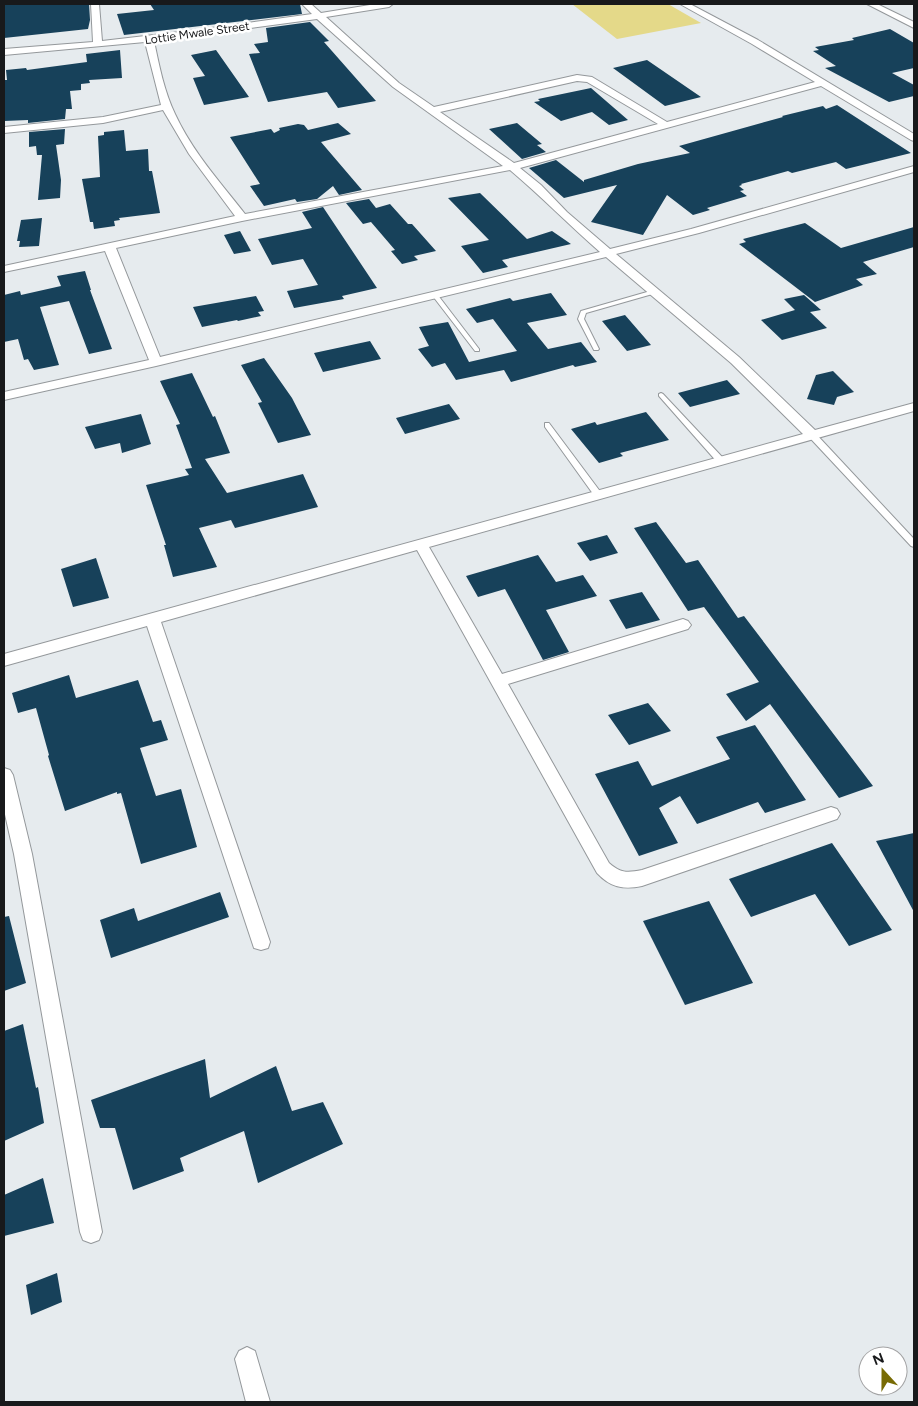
<svg xmlns="http://www.w3.org/2000/svg" width="918" height="1406" font-family="Figtree,sans-serif">
<style>
.green{fill:#e4d989}
.building{fill:#17415a}
.lines{fill:none;stroke-linecap:round;stroke-linejoin:round}
.service-casing{stroke:#94989b;stroke-width:2}
.minor-casing{stroke:#94989b;stroke-width:2}
.service{fill:#fff;fill-rule:evenodd}
.minor{fill:#fff;fill-rule:evenodd}
.labels{text-anchor:middle;stroke-width:5;stroke-linejoin:round;paint-order:stroke}
.far-street-label{font-size:12px;fill:#18191b;stroke:#fff}
</style>
<rect width="100%" height="100%" fill="#e6ebee"/>
<!-- green -->
<path class="green" d="M 572,4 L 668,4 L 701,23 L 617,39 Z"/>
<!-- building -->
<path class="building" d="M 5,4 L 89,4 L 90,20 L 88,29 L 4,38 Z
M 150,4 L 300,4 L 302,14 L 124,35 L 117,14 L 154,10 Z
M 310,22 L 329,41 L 324,42 L 376,101 L 338,108 L 327,92 L 268,102 L 249,54 L 260,53 L 254,44 L 268,42 L 266,28 Z
M 890,29 L 914,43 L 914,68 L 892,73 L 914,85 L 914,96 L 889,102 L 825,68 L 836,66 L 813,51 L 819,50 L 815,47 L 854,40 L 852,38 Z
M 120,50 L 122,78 L 89,80 L 90,83 L 81,84 L 81,90 L 70,91 L 72,109 L 66,109 L 65,119 L 28,123 L 28,120 L 4,121 L 4,80 L 7,80 L 6,70 L 26,68 L 27,70 L 87,62 L 86,54 Z
M 216,50 L 249,97 L 204,105 L 193,78 L 205,76 L 191,55 Z
M 647,60 L 701,97 L 665,106 L 613,68 Z
M 591,88 L 628,120 L 609,125 L 592,112 L 561,121 L 534,102 L 540,101 L 538,99 Z
M 837,105 L 911,153 L 846,169 L 836,162 L 792,173 L 788,171 L 741,184 L 742,185 L 739,186 L 744,190 L 740,191 L 747,196 L 707,208 L 710,210 L 693,215 L 667,195 L 643,235 L 591,222 L 617,185 L 564,198 L 529,168 L 556,160 L 584,182 L 584,180 L 638,164 L 690,153 L 679,146 L 783,117 L 782,116 L 823,106 L 826,109 Z
M 338,123 L 351,134 L 321,142 L 362,190 L 339,195 L 333,186 L 317,199 L 297,202 L 295,199 L 264,206 L 250,186 L 260,184 L 230,137 L 271,129 L 274,133 L 280,130 L 279,128 L 298,124 L 304,125 L 308,130 Z
M 517,123 L 542,144 L 537,145 L 546,152 L 522,159 L 489,129 Z
M 65,129 L 64,144 L 56,145 L 61,180 L 60,198 L 38,200 L 42,155 L 37,155 L 36,146 L 29,147 L 29,132 Z
M 124,130 L 126,151 L 148,149 L 149,171 L 152,171 L 160,213 L 119,218 L 120,220 L 114,221 L 115,226 L 94,229 L 93,222 L 90,222 L 82,179 L 100,177 L 98,136 L 104,135 L 104,132 Z
M 480,193 L 527,239 L 552,231 L 571,244 L 502,260 L 508,267 L 483,273 L 461,246 L 489,240 L 448,198 Z
M 369,199 L 376,208 L 390,204 L 408,224 L 412,224 L 436,251 L 414,256 L 418,260 L 402,264 L 391,251 L 395,250 L 371,222 L 363,224 L 346,203 Z
M 323,207 L 377,288 L 342,296 L 344,299 L 294,308 L 287,291 L 318,285 L 303,259 L 272,265 L 258,239 L 312,228 L 302,212 Z
M 42,218 L 39,246 L 19,247 L 20,241 L 17,241 L 21,220 Z
M 805,223 L 841,248 L 914,227 L 914,247 L 863,262 L 877,274 L 856,279 L 863,285 L 815,302 L 739,244 L 746,242 L 743,239 Z
M 240,231 L 251,251 L 234,254 L 224,235 Z
M 85,271 L 91,290 L 90,290 L 112,349 L 89,354 L 69,301 L 40,307 L 59,365 L 34,370 L 28,359 L 24,360 L 18,339 L 4,342 L 4,295 L 20,291 L 21,295 L 61,286 L 57,276 Z
M 551,293 L 567,315 L 527,323 L 548,349 L 581,342 L 597,362 L 575,367 L 573,365 L 511,382 L 504,370 L 456,380 L 445,363 L 432,367 L 418,349 L 429,346 L 419,327 L 448,322 L 469,362 L 517,351 L 493,319 L 477,323 L 466,309 L 510,298 L 513,301 Z
M 804,295 L 821,310 L 810,312 L 827,328 L 782,340 L 761,320 L 795,310 L 784,299 Z
M 256,296 L 264,311 L 258,312 L 261,316 L 238,321 L 237,320 L 202,327 L 193,307 Z
M 625,315 L 651,345 L 627,351 L 602,321 Z
M 370,341 L 381,359 L 323,372 L 314,353 Z
M 264,358 L 292,398 L 311,435 L 278,443 L 258,403 L 262,402 L 241,365 Z
M 833,371 L 854,392 L 837,397 L 834,405 L 807,399 L 816,375 Z
M 192,373 L 213,417 L 215,416 L 230,453 L 205,459 L 227,493 L 303,474 L 318,507 L 235,528 L 231,520 L 199,528 L 217,567 L 173,577 L 164,545 L 166,545 L 146,485 L 189,475 L 185,469 L 192,468 L 176,425 L 180,424 L 160,381 Z
M 727,380 L 740,394 L 690,407 L 678,393 Z
M 449,404 L 460,419 L 405,434 L 396,418 Z
M 646,412 L 669,440 L 620,453 L 623,456 L 599,463 L 571,429 L 595,422 L 597,425 Z
M 141,414 L 151,444 L 122,453 L 120,443 L 95,449 L 85,427 Z
M 656,522 L 686,563 L 698,560 L 738,618 L 744,616 L 873,786 L 839,798 L 770,704 L 746,721 L 726,694 L 759,682 L 704,607 L 688,611 L 634,528 Z
M 607,535 L 618,553 L 590,561 L 577,543 Z
M 538,555 L 556,582 L 583,575 L 597,596 L 546,610 L 569,652 L 543,660 L 505,589 L 478,597 L 466,576 Z
M 96,558 L 109,598 L 73,607 L 61,569 Z
M 642,592 L 660,620 L 626,629 L 609,600 Z
M 69,675 L 76,698 L 138,680 L 153,722 L 161,720 L 168,740 L 140,748 L 156,796 L 181,789 L 197,847 L 141,864 L 121,793 L 117,794 L 117,792 L 65,811 L 48,756 L 49,755 L 36,708 L 18,713 L 12,693 Z
M 648,703 L 671,731 L 629,745 L 608,715 Z
M 755,725 L 806,800 L 765,813 L 758,802 L 697,824 L 680,796 L 659,808 L 678,843 L 639,856 L 595,774 L 638,761 L 652,786 L 730,759 L 716,737 Z
M 914,833 L 914,912 L 876,841 Z
M 832,843 L 892,930 L 849,946 L 815,894 L 751,917 L 729,879 Z
M 220,892 L 229,917 L 111,958 L 100,920 L 134,908 L 138,921 Z
M 709,901 L 753,983 L 685,1005 L 643,921 Z
M 9,916 L 26,983 L 4,991 L 4,917 Z
M 23,1024 L 36,1088 L 38,1087 L 44,1123 L 4,1141 L 4,1031 Z
M 205,1059 L 210,1098 L 276,1066 L 292,1111 L 323,1102 L 343,1144 L 258,1183 L 244,1131 L 180,1158 L 184,1171 L 133,1190 L 115,1128 L 100,1128 L 91,1100 Z
M 43,1178 L 54,1223 L 4,1236 L 4,1195 Z
M 57,1273 L 62,1302 L 31,1315 L 26,1285 Z"/>
<g class="lines">
<defs>
<path id="service" d="M 654,290 L 656,291 L 656,293 L 586,313 L 584,319 L 599,349 L 598,350 L 594,350 L 578,319 L 581,311 Z
M 435,293 L 437,294 L 479,349 L 479,351 L 475,351 L 432,295 Z
M 661,393 L 663,394 L 724,459 L 724,463 L 718,463 L 659,396 L 659,394 Z
M 545,423 L 549,423 L 602,494 L 603,496 L 602,498 L 596,498 L 545,427 Z
M 810,434 L 816,434 L 914,539 L 914,547 L 911,546 L 810,438 Z"/>
<path id="minor" d="M 91,4 L 99,4 L 102,41 L 197,30 L 312,14 L 302,4 L 311,4 L 321,13 L 376,4 L 393,4 L 389,7 L 326,17 L 399,83 L 434,107 L 577,75 L 592,77 L 667,122 L 815,82 L 752,44 L 680,4 L 690,4 L 758,40 L 914,134 L 914,141 L 911,140 L 821,86 L 520,168 L 541,185 L 567,212 L 610,249 L 691,229 L 914,166 L 914,172 L 699,233 L 616,254 L 739,357 L 815,430 L 914,403 L 914,411 L 429,547 L 502,674 L 683,619 L 688,621 L 691,625 L 688,629 L 508,684 L 609,863 C 620,873 627,873 642,870 L 831,807 L 837,809 L 840,814 L 837,819 L 642,886 C 623,890 610,887 597,873 L 417,550 L 161,622 L 270,942 L 268,948 L 261,950 L 254,948 L 147,626 L 4,666 L 4,654 L 803,434 L 731,363 L 606,257 L 156,366 L 4,400 L 4,392 L 149,360 L 105,251 L 4,272 L 4,266 L 235,216 L 189,154 L 163,110 L 103,123 L 4,133 L 4,127 L 103,117 L 161,105 L 145,42 L 4,55 L 4,49 L 93,42 ZM 317,19 L 393,87 L 503,166 L 245,214 C 220,182 192,151 175,114 C 164,91 159,65 154,41 ZM 577,81 L 587,82 L 658,124 L 514,163 L 440,112 ZM 510,170 C 541,196 569,225 600,252 L 160,357 L 116,248 L 242,221 Z
M 867,4 L 877,4 L 914,22 L 914,28 Z
M 4,768 L 10,770 L 13,775 L 32,854 L 102,1232 L 99,1240 L 91,1243 L 83,1240 L 80,1232 L 14,854 L 4,810 Z
M 247,1347 L 255,1351 L 270,1402 L 246,1402 L 235,1359 L 239,1351 Z"/>
</defs>
<!-- service casing -->
<use href="#service" class="service-casing"/>
<!-- minor casing -->
<use href="#minor" class="minor-casing"/>
<!-- service -->
<use href="#service" class="service"/>
<!-- minor -->
<use href="#minor" class="minor"/>
</g>
<g class="labels">
<!-- far-street labels -->
<g class="far-street-label">
<text transform="translate(197 33) rotate(-8)" y="4">Lottie Mwale Street</text>
</g>
</g>
<!-- border -->
<rect width="918" height="1406" fill="none" stroke="#18191b" stroke-width="10"/>
<!-- north arrow -->
<g transform="translate(883 1371) rotate(339)"><circle r="24" fill="#ffffff" stroke="#a3a3a4"/>
<path d="M0-4L9 19L0 12L-9 19Z" fill="#786b04"/>
<text y="-8" font-size="14" font-weight="bold" text-anchor="middle" fill="#18191b">N</text>
</g>
</svg>
